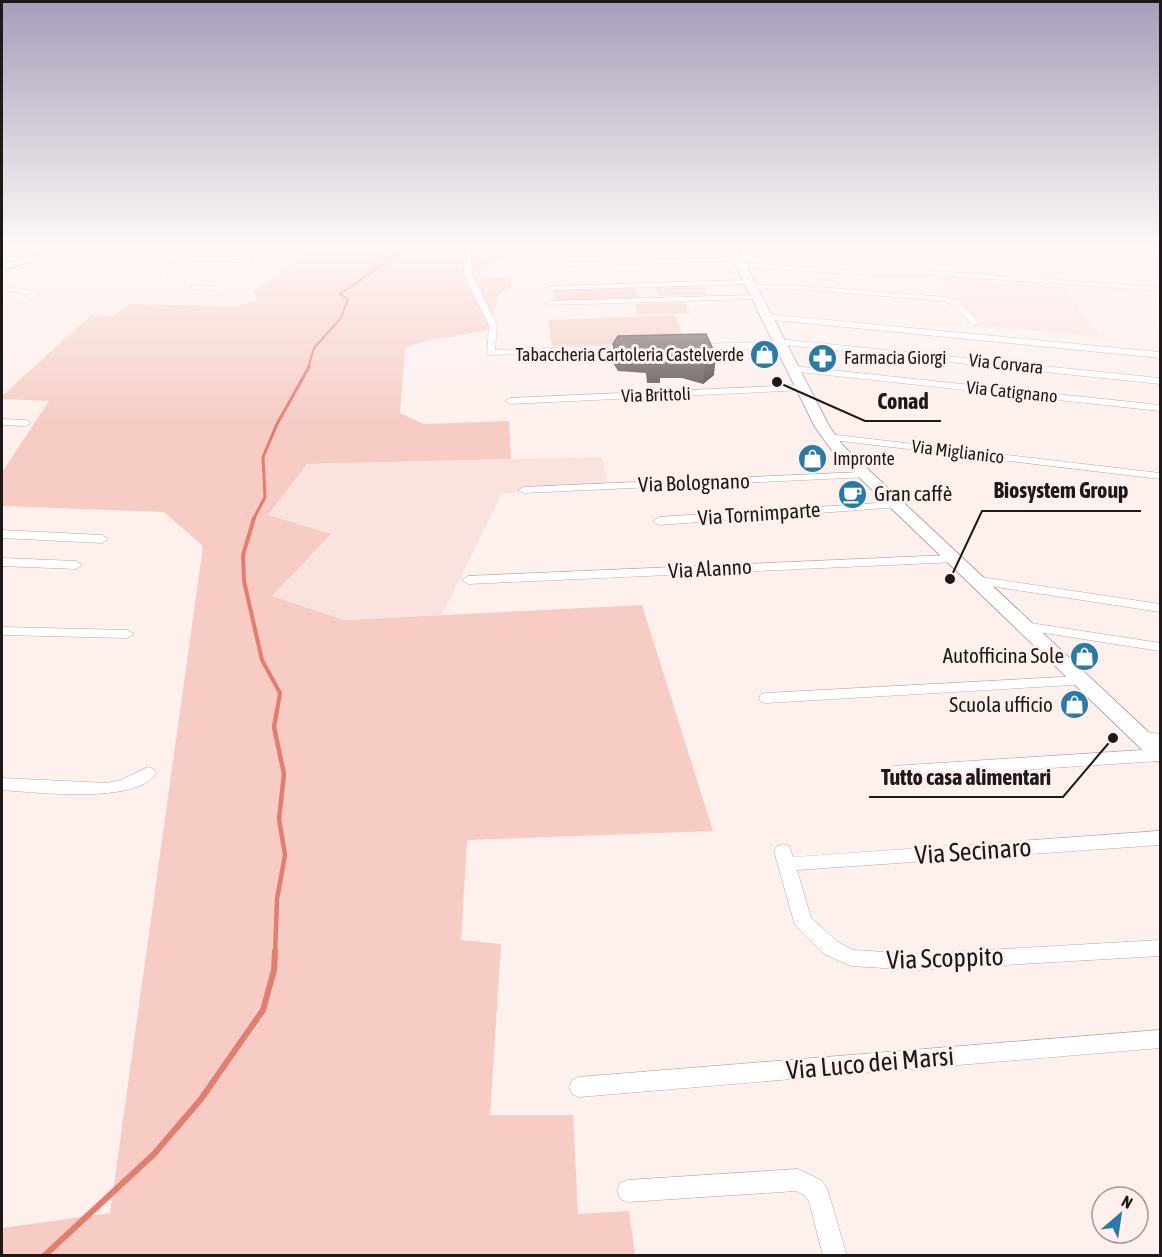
<svg xmlns="http://www.w3.org/2000/svg" width="1162" height="1257" font-family="'Asap Condensed',sans-serif">
<style>
.built{fill:#fae3df}
.green{fill:#f6ccc5}
.lines{fill:none;stroke-linecap:round;stroke-linejoin:round}
.stream-far4{stroke:#e37e6f;stroke-width:2}
.stream-far3{stroke:#e37e6f;stroke-width:3}
.stream-far2{stroke:#e37e6f;stroke-width:4}
.stream-far1{stroke:#e37e6f;stroke-width:4.5}
.stream{stroke:#e37e6f;stroke-width:6}
.street-casing{stroke:#b5a8a6;stroke-width:1}
.secondary-casing{stroke:#b5a8a6;stroke-width:2}
.street{fill:#fff;fill-rule:evenodd}
.secondary{fill:#fff;fill-rule:evenodd}
.wall{fill:#554b49}
.shaded-wall{fill:#453d3c}
.building{fill:#635755;stroke:#453d3c;stroke-width:1.5}
.labels{text-anchor:middle;stroke-width:6;stroke-linejoin:round;paint-order:stroke}
.far-poi-label{font-size:18px;fill:#1d1918;stroke:#fef0ed;text-anchor:start}
.far-street-label{font-size:18px;fill:#1d1918;stroke:#fef0ed}
.street-label{font-size:21px;fill:#1d1918;stroke:#fef0ed}
.poi-label{font-size:21px;fill:#1d1918;stroke:#fef0ed;text-anchor:end}
.near-street-label{font-size:26px;fill:#1d1918;stroke:#fef0ed}
.leader{fill:none;stroke:#1d1918;stroke-width:2}
.callout-dot{fill:#1d1918;stroke:#fef0ed;stroke-width:2}
.callout-label{font-size:22px;text-anchor:middle;font-weight:bold;fill:#1d1918;stroke:#fef0ed;stroke-width:6;stroke-linejoin:round;paint-order:stroke}
</style>
<rect width="100%" height="100%" fill="#fef0ed"/>
<!-- built -->
<path class="built" d="M 937,276 L 1064,287 L 1100,337 L 984,326 Z
M 602,457 L 608,483 L 502,494 L 442,615 L 344,620 L 271,596 L 330,535 L 267,515 L 307,464 Z"/>
<!-- green -->
<path class="green" d="M 381,248 L 503,248 L 502,259 L 480,269 L 479,278 L 510,277 L 512,288 L 499,294 L 488,329 C 461,338 430,336 405,349 L 400,413 L 424,424 L 509,421 L 511,459 L 307,464 L 268,515 L 331,534 L 272,596 L 344,620 L 642,605 L 713,831 L 467,840 L 461,940 L 501,944 L 490,1115 L 573,1115 L 578,1214 L 629,1211 L 635,1255 L 2,1255 L 2,1228 L 110,1213 L 203,546 L 164,512 L 2,506 L 2,472 L 49,401 L 2,399 L 2,396 L 91,315 L 112,316 L 130,304 L 239,306 L 257,300 L 254,291 L 296,262 L 302,251 L 381,251 Z
M 703,285 L 708,295 L 658,296 L 654,287 Z
M 635,287 L 639,299 L 555,301 L 553,290 Z
M 685,302 L 690,313 L 638,315 L 635,304 Z
M 675,315 L 685,342 L 552,346 L 548,320 Z"/>
<g class="lines">
<!-- stream-far4 -->
<path class="stream-far4" d="M 308,368 L 314,348 L 341,318 L 348,299 L 340,294 L 392,258 L 396,248"/>
<!-- stream-far3 -->
<path class="stream-far3" d="M 253,520 L 265,497 L 263,457 L 277,424 L 309,367"/>
<!-- stream-far2 -->
<path class="stream-far2" d="M 254,518 L 243,555 L 244,581 L 262,660 L 280,693 L 277,711"/>
<!-- stream-far1 -->
<path class="stream-far1" d="M 275,953 L 277,899 L 285,855 L 279,819 L 284,774 L 274,727 L 277,710"/>
<!-- stream -->
<path class="stream" d="M 44,1256 L 154,1154 L 201,1099 L 263,1010 L 274,970 L 275,951"/>
<defs>
<path id="street" d="M 107,248 L 148,250 L 178,257 L 240,257 L 253,261 L 222,291 L 195,289 L 192,289 L 192,285 L 217,286 L 243,262 L 188,261 L 171,279 L 167,277 L 179,262 L 148,254 Z
M 463,248 L 471,248 L 472,275 L 497,325 L 495,350 L 629,345 L 633,348 L 629,351 L 487,355 L 489,325 L 464,275 Z
M 740,257 L 741,259 L 737,261 L 569,266 L 565,264 L 569,262 Z
M 741,263 L 869,271 L 933,271 L 1160,287 L 1160,291 L 933,275 L 869,275 L 738,267 L 738,263 Z
M 752,280 L 753,282 L 749,284 L 549,290 L 545,288 L 549,286 Z
M 2,285 L 36,292 L 40,294 L 25,304 L 21,302 L 29,295 L 2,289 Z
M 749,285 L 795,285 L 946,297 L 959,301 L 980,324 L 973,326 L 953,305 L 945,301 L 795,289 L 752,289 L 748,287 Z
M 759,295 L 759,299 L 756,299 L 549,305 L 545,303 L 549,301 Z
M 766,314 L 1160,352 L 1160,358 L 763,319 L 763,315 Z
M 779,339 L 1160,378 L 1160,384 L 785,345 L 781,348 L 693,350 L 689,347 L 693,344 L 775,342 Z
M 793,366 L 1160,405 L 1160,411 L 790,371 L 788,369 Z
M 802,385 L 807,388 L 805,390 L 510,404 L 505,401 L 510,398 Z
M 2,419 L 26,420 L 31,423 L 26,426 L 2,425 Z
M 828,434 L 1160,473 L 1160,479 L 824,439 L 824,435 Z
M 864,472 L 870,475 L 868,477 L 524,493 L 518,490 L 524,487 Z
M 895,502 L 899,503 L 899,507 L 659,525 L 653,521 L 659,517 Z
M 2,530 L 102,535 L 108,539 L 102,543 L 2,538 Z
M 952,555 L 958,559 L 956,562 L 468,584 L 462,580 L 468,576 Z
M 2,558 L 76,561 L 82,565 L 76,569 L 2,566 Z
M 974,576 L 1160,604 L 1160,612 L 970,583 L 968,580 L 970,577 Z
M 1024,622 L 1160,643 L 1160,651 L 1019,629 L 1017,626 Z
M 2,627 L 127,630 L 134,634 L 127,638 L 2,635 Z
M 1083,676 L 1090,681 L 1088,684 L 766,703 L 761,702 L 759,698 L 761,694 L 766,693 Z
M 1140,731 L 1160,734 L 1160,744 L 1135,740 L 1132,736 L 1135,732 Z
M 1160,749 L 1160,761 L 894,778 L 888,776 L 886,772 L 888,768 L 894,766 Z
M 148,767 L 154,769 L 156,773 C 138,805 34,792 2,790 L 2,778 L 107,783 L 121,780 Z
M 1160,831 L 1160,845 L 797,870 L 811,918 L 838,942 L 853,950 L 917,954 L 1160,940 L 1160,956 L 917,970 L 851,966 L 824,954 L 797,927 L 794,922 L 774,851 L 777,846 L 783,844 L 789,846 L 793,857 Z
M 1160,1030 L 1160,1048 L 579,1097 L 572,1094 L 569,1087 L 572,1080 L 579,1077 Z
M 798,1169 L 821,1180 L 827,1188 L 847,1256 L 823,1256 L 809,1201 L 805,1196 L 796,1191 L 628,1202 L 620,1199 L 617,1191 L 620,1183 L 628,1180 Z"/>
<path id="secondary" d="M 62,248 L 77,248 L 2,270 L 2,264 Z
M 727,248 L 737,248 L 829,426 L 843,446 L 1160,743 L 1160,762 L 1153,760 L 833,452 L 815,427 Z"/>
</defs>
<!-- street casing -->
<use href="#street" class="street-casing"/>
<!-- secondary casing -->
<use href="#secondary" class="secondary-casing"/>
<!-- street -->
<use href="#street" class="street"/>
<!-- secondary -->
<use href="#secondary" class="secondary"/>
</g>
<!-- wall -->
<path class="wall" d="M 706,334 L 714,375 L 703,384 L 682,378 L 660,378 L 660,383 L 647,383 L 646,373 L 618,371 L 613,363 L 613,344 Z"/>
<!-- shaded-wall -->
<path class="shaded-wall" d="M 716,356 L 714,375 L 703,384 L 705,365 Z"/>
<!-- building -->
<path class="building" d="M 706,334 L 716,356 L 705,365 L 684,359 L 660,359 L 661,364 L 648,364 L 646,354 L 618,353 L 613,344 L 618,336 Z"/>
<!-- sky -->
<linearGradient id="sky" x2="0" y2="1"><stop stop-color="#a69eb8"/><stop offset="0.58" stop-color="#fff8f7"/><stop offset="1" stop-color="#fff8f7" stop-opacity="0"/></linearGradient>
<rect width="1162" height="424" fill="url(#sky)"/>
<!-- icons -->
<defs>
<symbol id="shop-disc" viewBox="-11 -11 22 22"><circle r="9.5" fill="#287aab" stroke="#fef0ed"/><path d="M-5-2.5h2.3a2.7 3.5 0 0 1 5.4 0H5L5.5 6h-11ZM-1.5-2.5h3a1.5 2.3 0 0 0-3 0Z" fill="#fff"/></symbol>
<symbol id="pharmacy-disc" viewBox="-11 -11 22 22"><circle r="9.5" fill="#287aab" stroke="#fef0ed"/><path d="M-2-6h4v4h4v4h-4v4h-4v-4h-4v-4h4Z" fill="#fff"/></symbol>
<symbol id="cafe-disc" viewBox="-11 -11 22 22"><circle r="9.5" fill="#287aab" stroke="#fef0ed"/><path d="M-5.5-4.5H6V0H3Q3 3.5 0 3.5H-2.5Q-5.5 3.5-5.5 0ZM3-3.2v2h1.7v-2ZM-6 4.5H4V6H-6Z" fill="#fff"/></symbol>
</defs>
<g fill-rule="evenodd">
<use href="#shop-disc" x="748" y="338" width="33" height="33"/>
<use href="#pharmacy-disc" x="806" y="342" width="33" height="33"/>
<use href="#shop-disc" x="796" y="442" width="33" height="33"/>
<use href="#cafe-disc" x="836" y="478" width="33" height="33"/>
<use href="#shop-disc" x="1068" y="640" width="33" height="33"/>
<use href="#shop-disc" x="1058" y="688" width="33" height="33"/>
</g>
<g class="labels">
<!-- far-poi labels -->
<g class="far-poi-label">
<text x="744" y="361" text-anchor="end">Tabaccheria Cartoleria Castelverde</text>
<text x="844" y="364">Farmacia Giorgi</text>
<text x="833" y="465">Impronte</text>
</g>
<!-- far-street labels -->
<g class="far-street-label">
<text transform="translate(1006 364) rotate(6)" y="6">Via Corvara</text>
<text transform="translate(1012 392) rotate(6)" y="6">Via Catignano</text>
<text transform="translate(656 395) rotate(-2)" y="6">Via Brittoli</text>
<text transform="translate(958 452) rotate(7)" y="6">Via Miglianico</text>
</g>
<!-- street labels -->
<g class="street-label">
<text transform="translate(694 483) rotate(-2)" y="7">Via Bolognano</text>
<text transform="translate(759 514) rotate(-4)" y="7">Via Tornimparte</text>
<text transform="translate(710 569) rotate(-3)" y="7">Via Alanno</text>
</g>
<!-- poi labels -->
<g class="poi-label">
<text x="874" y="501" text-anchor="start">Gran caffè</text>
<text x="1064" y="663">Autofficina Sole</text>
<text x="1053" y="712">Scuola ufficio</text>
</g>
<!-- near-street labels -->
<g class="near-street-label">
<text transform="translate(973 851) rotate(-4)" y="9">Via Secinaro</text>
<text transform="translate(945 958) rotate(-2)" y="9">Via Scoppito</text>
<text transform="translate(870 1063) rotate(-5)" y="9">Via Luco dei Marsi</text>
</g>
</g>
<!-- callouts -->
<path class="leader" d="M777 382L865 421H941M950 579L982 511H1141M1113 738L1063 797H869"/>
<g class="callout-dot">
<circle cx="777" cy="382" r="6"/>
<circle cx="950" cy="579" r="6"/>
<circle cx="1113" cy="738" r="6"/>
</g>
<g class="callout-label">
<text x="903" y="409">Conad</text>
<text x="1061" y="498">Biosystem Group</text>
<text x="966" y="785">Tutto casa alimentari</text>
</g>
<!-- border -->
<rect width="1162" height="1257" fill="none" stroke="#1d1918" stroke-width="6"/>
<!-- north arrow -->
<g transform="translate(1120 1215) rotate(29)"><circle r="28" fill="#fef0ed" stroke="#a49a98" stroke-width="1.5"/>
<path d="M0-4.5L10 22L0 15L-10 22Z" fill="#287aab"/>
<text y="-9" font-size="16" font-weight="bold" text-anchor="middle" fill="#1d1918">N</text>
</g>
</svg>
